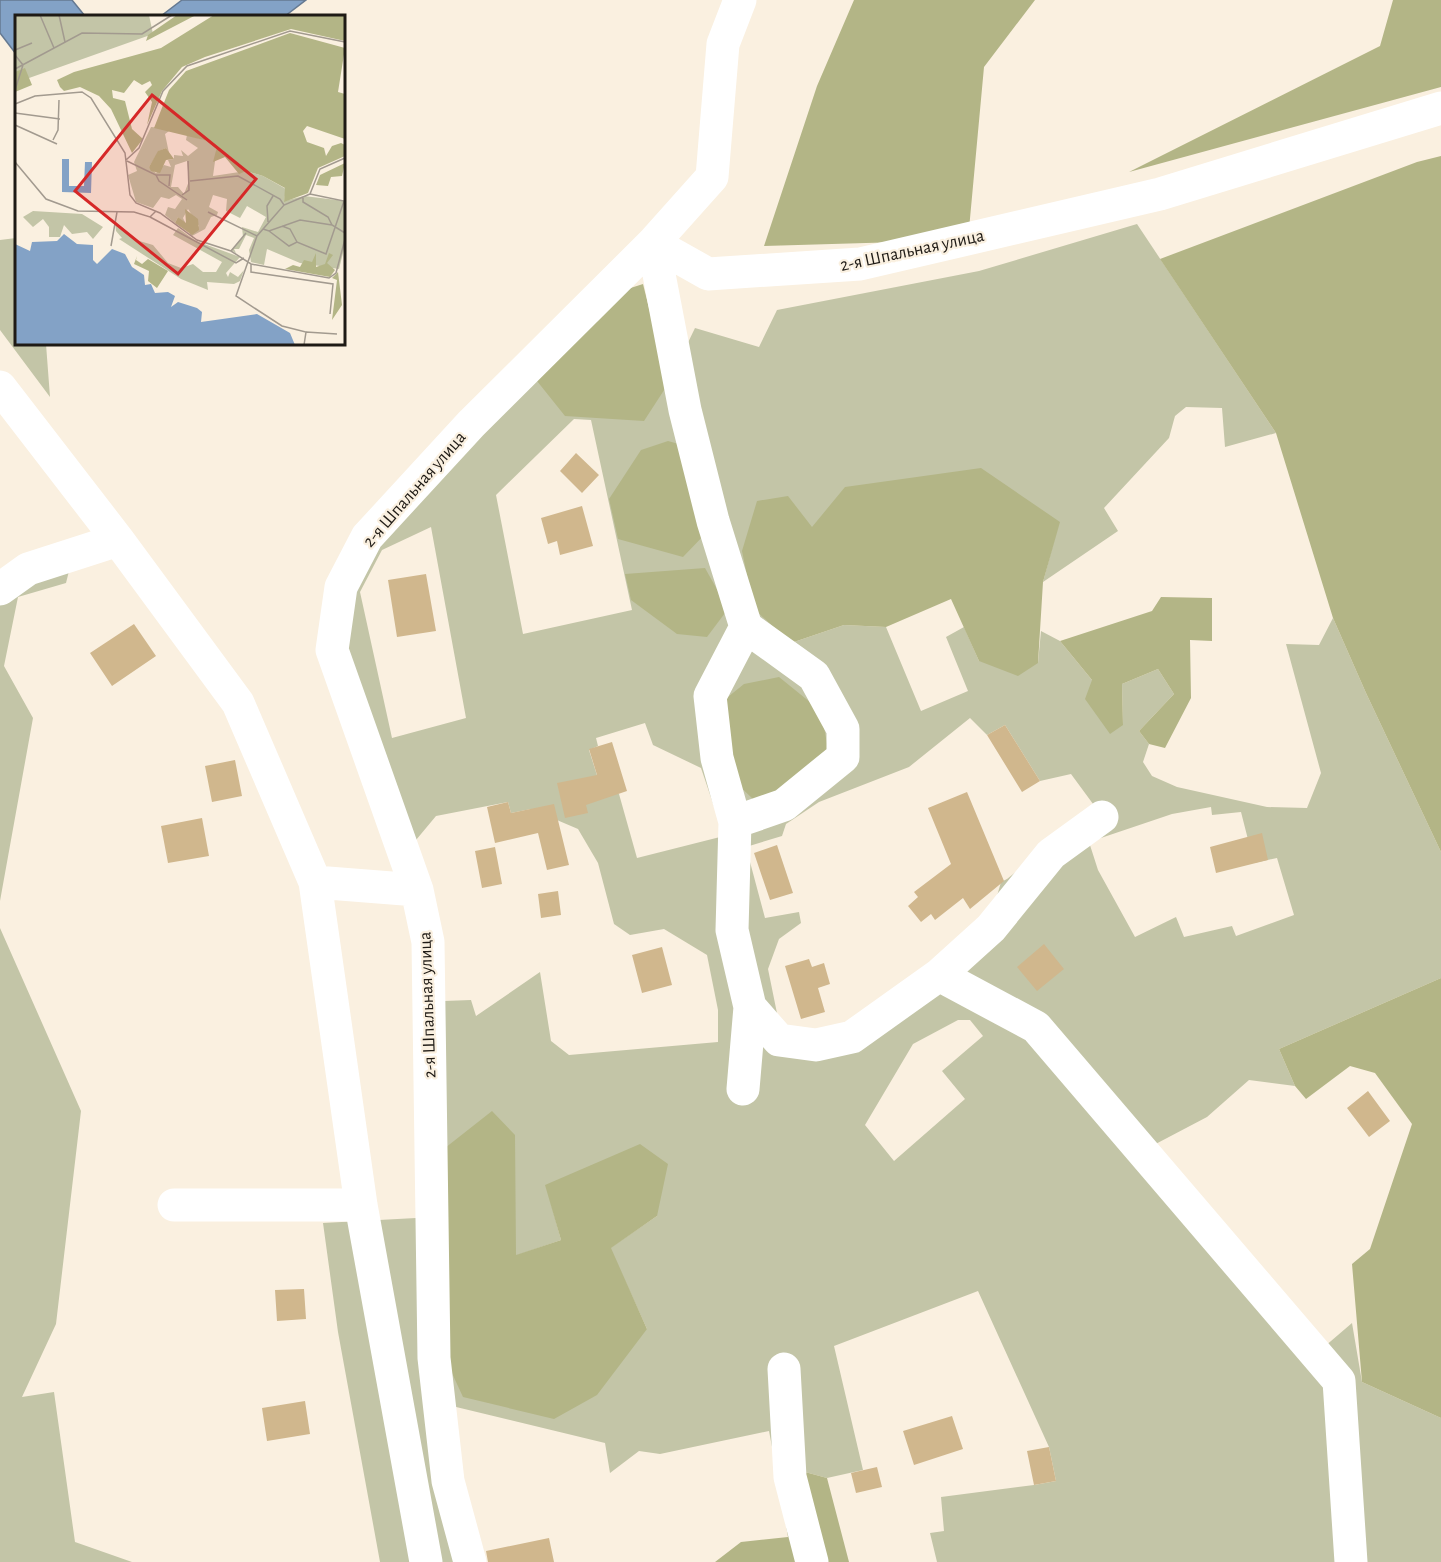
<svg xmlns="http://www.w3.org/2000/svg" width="1441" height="1562" font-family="'Alegreya Sans',sans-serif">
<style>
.green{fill:#c3c5a7;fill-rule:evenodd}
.forest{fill:#b3b586}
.water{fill:#83a2c6;stroke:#657991;stroke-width:1.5}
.building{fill:#d0b78d}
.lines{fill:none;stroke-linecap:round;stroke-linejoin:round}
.minor{stroke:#fff;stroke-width:33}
.labels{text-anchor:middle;stroke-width:4.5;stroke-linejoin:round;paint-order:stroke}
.street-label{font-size:18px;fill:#1e1a15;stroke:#faf0e0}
.inset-road{fill:none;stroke:#a29a8f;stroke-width:1.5}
.view{fill:#d62828;fill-opacity:0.15;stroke:#d62828;stroke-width:3}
.inset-edge{fill:none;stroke:#1e1a15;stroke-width:3}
</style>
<rect width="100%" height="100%" fill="#faf0e0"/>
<!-- green -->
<path class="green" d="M 1137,224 L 1276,433 L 1225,447 L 1222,408 L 1186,407 L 1175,416 L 1169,438 L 1104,508 L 1118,531 L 1043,582 L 1059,522 L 791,643 L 844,625 L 886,627 L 921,711 L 968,691 L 946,637 L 964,627 L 979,661 L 1038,663 L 1041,631 L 1060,641 L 1092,680 L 1123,725 L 1122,684 L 1158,669 L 1174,694 L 1139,731 L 1149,744 L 1143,762 L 1152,776 L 1177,787 L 1267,807 L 1307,808 L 1321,773 L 1286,644 L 1319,645 L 1333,618 L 1366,693 L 1441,852 L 1441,978 L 1279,1049 L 1295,1086 L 1249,1080 L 1207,1117 L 1148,1148 L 1324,1347 L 1352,1323 L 1362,1382 L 1441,1418 L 1441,1562 L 937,1562 L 930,1533 L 944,1531 L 941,1497 L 1034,1485 L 1056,1481 L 1049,1447 L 978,1291 L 834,1346 L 863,1470 L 827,1478 L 805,1472 L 779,1484 L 769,1431 L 660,1454 L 639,1451 L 610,1473 L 605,1443 L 452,1406 L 445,1358 L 647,1329 L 610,1248 L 657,1216 L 546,1185 L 561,1240 L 515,1256 L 515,1135 L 445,1148 L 444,1001 L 471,1000 L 476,1016 L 540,972 L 551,1041 L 569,1055 L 718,1042 L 718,1010 L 707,955 L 664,929 L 630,935 L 614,924 L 598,863 L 578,829 L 531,809 L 511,813 L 508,802 L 436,816 L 416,840 L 346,648 L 349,592 L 375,545 L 533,376 L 668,384 L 695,328 L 759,347 L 777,310 L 979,271 ZM 574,419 L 591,420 L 632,610 L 523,634 L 496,495 ZM 431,527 L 466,718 L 392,738 L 360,592 L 382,550 ZM 970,718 L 987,735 L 1005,725 L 1040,781 L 1071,774 L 1096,808 L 1007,879 L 1001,882 L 989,924 L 845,1032 L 800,1035 L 779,1023 L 768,969 L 779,939 L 801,923 L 799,912 L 765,918 L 746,847 L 782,836 L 786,824 L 819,802 L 909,767 ZM 645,723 L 653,745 L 701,768 L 724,836 L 637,858 L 619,794 L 602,791 L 589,750 L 598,746 L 596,738 ZM 1211,807 L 1212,815 L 1241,812 L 1254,863 L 1277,858 L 1294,915 L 1236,936 L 1232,926 L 1184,937 L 1176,917 L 1135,937 L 1098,870 L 1089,842 L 1172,814 ZM 958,1020 L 970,1020 L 983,1036 L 942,1071 L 965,1099 L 894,1161 L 865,1125 L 913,1044 Z
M 16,238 L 16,344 L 46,344 L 50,397 L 0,330 L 0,240 Z
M 72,559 L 66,583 L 18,597 L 4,666 L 33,718 L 0,901 L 0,594 Z
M 0,928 L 81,1111 L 56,1324 L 22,1397 L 54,1392 L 75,1542 L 132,1562 L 0,1562 Z
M 416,1218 L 460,1562 L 380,1562 L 338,1332 L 323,1223 Z"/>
<!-- forest -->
<path class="forest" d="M 854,0 L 1035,0 L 984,67 L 968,240 L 764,246 L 817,86 Z
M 1393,0 L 1441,0 L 1441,87 L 1129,172 L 1380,46 Z
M 1441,156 L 1441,852 L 1366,693 L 1333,618 L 1276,433 L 1160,259 L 1417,162 Z
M 643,284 L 668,384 L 644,421 L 565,416 L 533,376 L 612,294 Z
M 668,441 L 686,446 L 707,532 L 683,557 L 618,539 L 609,499 L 641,450 Z
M 981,468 L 1060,522 L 1043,582 L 1038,663 L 1018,676 L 979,661 L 951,599 L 886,627 L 844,625 L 791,643 L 754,609 L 742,551 L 757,501 L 788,496 L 812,527 L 845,487 Z
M 705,568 L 728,609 L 707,637 L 677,634 L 631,600 L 625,574 Z
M 1161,597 L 1212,598 L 1212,641 L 1190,640 L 1191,698 L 1165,748 L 1149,744 L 1139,731 L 1174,694 L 1158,669 L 1122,684 L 1123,725 L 1110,734 L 1085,699 L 1092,680 L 1060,641 L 1152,611 Z
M 779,677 L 821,711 L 828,749 L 794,785 L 754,800 L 730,777 L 718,705 L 744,684 Z
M 1441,978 L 1441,1418 L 1362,1382 L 1352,1264 L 1370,1249 L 1412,1124 L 1375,1073 L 1350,1066 L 1306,1099 L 1295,1086 L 1279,1049 Z
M 492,1111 L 515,1135 L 516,1255 L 561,1240 L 545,1185 L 640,1144 L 668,1164 L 657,1216 L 611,1248 L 647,1329 L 597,1395 L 554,1419 L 463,1397 L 445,1358 L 445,1148 Z
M 805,1472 L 827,1478 L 849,1562 L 715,1562 L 741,1542 L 788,1537 L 779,1484 Z"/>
<!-- water -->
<path class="water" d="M 0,0 L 72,0 L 85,16 L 16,16 L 16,54 L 0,33 Z
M 182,0 L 306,0 L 285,16 L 161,16 Z"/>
<!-- building -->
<path class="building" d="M 576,453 L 599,475 L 582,493 L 560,471 Z
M 582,506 L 593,546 L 560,555 L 557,541 L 548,544 L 541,518 Z
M 426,574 L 436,631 L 397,637 L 388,580 Z
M 134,624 L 156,656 L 112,686 L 90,653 Z
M 1005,725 L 1040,781 L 1022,792 L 987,735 Z
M 612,742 L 627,791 L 586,805 L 588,813 L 565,818 L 557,783 L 597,775 L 589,749 Z
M 235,760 L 242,796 L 212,802 L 205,766 Z
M 967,792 L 1004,881 L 970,909 L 963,898 L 935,920 L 931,914 L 921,922 L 908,906 L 918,897 L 914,892 L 951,864 L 928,808 Z
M 508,802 L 511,813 L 554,804 L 569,865 L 547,870 L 538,833 L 495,843 L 487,807 Z
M 202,818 L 209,856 L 168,863 L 161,826 Z
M 1262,833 L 1268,860 L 1216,873 L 1210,847 Z
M 777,845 L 793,893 L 770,900 L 754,853 Z
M 495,847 L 502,884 L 482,888 L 475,851 Z
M 558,891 L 561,915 L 541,918 L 538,894 Z
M 1044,944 L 1064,969 L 1037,991 L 1017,967 Z
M 662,947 L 672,985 L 642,993 L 632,955 Z
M 809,959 L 812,967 L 824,963 L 830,984 L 818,988 L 825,1012 L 801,1019 L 785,966 Z
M 1368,1091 L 1390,1121 L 1369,1137 L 1347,1108 Z
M 304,1289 L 306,1319 L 277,1321 L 275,1290 Z
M 305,1401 L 310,1434 L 267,1441 L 262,1408 Z
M 952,1416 L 963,1449 L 914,1465 L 903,1431 Z
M 1049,1447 L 1056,1481 L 1034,1485 L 1027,1451 Z
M 877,1467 L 882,1487 L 856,1493 L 851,1473 Z
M 549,1538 L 554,1562 L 488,1562 L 486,1551 Z"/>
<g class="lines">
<!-- minor -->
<path class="minor" d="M 653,243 L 685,410 L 713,521 L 746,627 L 710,696 L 717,758 L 735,822 L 732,930 L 750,1007 L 743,1089
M 653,243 L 708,274 L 860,264 L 1160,194 L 1441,108
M 0,387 L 118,540 L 238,703 L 315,882 L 417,890
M 0,589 L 28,569 L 118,540
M 735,822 L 784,805 L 843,757 L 843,729 L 814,676 L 746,627
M 315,882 L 361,1205 L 426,1562
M 939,975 L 1036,1027 L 1339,1381 L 1351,1562
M 750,1007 L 779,1040 L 816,1045 L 852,1037 L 939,975 L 991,928 L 1051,854 L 1102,817
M 174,1205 L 361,1205
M 784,1369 L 790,1477 L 812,1562
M 470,1562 L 448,1481 L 434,1358 L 428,942 L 417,890 L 332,650 L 341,587 L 367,537 L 471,424 L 653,243 L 712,177 L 723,44 L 740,0"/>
</g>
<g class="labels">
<!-- street labels -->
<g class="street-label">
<text transform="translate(912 250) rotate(-12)" y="6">2-я Шпальная улица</text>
<text transform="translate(414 489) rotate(-49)" y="6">2-я Шпальная улица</text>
<text transform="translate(427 1005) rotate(-92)" y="6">2-я Шпальная улица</text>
</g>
</g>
<!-- overview -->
<g transform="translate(15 15)">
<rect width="330" height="330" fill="#faf0e0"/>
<path d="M 0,0 L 134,0 L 138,19 L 0,68 ZM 136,112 L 157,114 L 150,119 L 154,138 L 151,133 L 144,136 L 134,152 L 141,158 L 149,150 L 156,152 L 153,145 L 159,144 L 159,140 L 168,141 L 166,135 L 173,141 L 183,133 L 171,125 L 172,120 L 197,127 L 202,132 L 198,161 L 231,156 L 248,161 L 271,174 L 269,186 L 289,181 L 330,186 L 330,230 L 324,254 L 285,248 L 252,234 L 249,250 L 236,247 L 234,235 L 239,223 L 231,220 L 224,234 L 219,234 L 221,238 L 216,235 L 228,222 L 227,212 L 243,217 L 251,202 L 232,191 L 225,203 L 211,196 L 212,184 L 198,180 L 194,192 L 203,197 L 202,200 L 196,202 L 190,214 L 177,221 L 174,219 L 184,211 L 173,194 L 168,203 L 171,209 L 163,202 L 160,208 L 150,200 L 153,192 L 160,194 L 167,184 L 161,180 L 154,184 L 146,182 L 138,193 L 121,187 L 113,160 L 122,156 L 119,147 ZM 172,146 L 174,166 L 169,179 L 163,172 L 156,172 L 160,150 ZM 18,196 L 67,199 L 88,212 L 78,224 L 72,217 L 57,219 L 49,210 L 45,222 L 34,222 L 34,212 L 28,204 L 18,212 L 8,202 ZM 100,206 L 121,225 L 138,230 L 153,248 L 166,253 L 178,249 L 188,257 L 201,257 L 207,247 L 158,220 L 163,213 L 181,226 L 225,242 L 211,258 L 213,262 L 215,257 L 223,262 L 229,255 L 225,266 L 219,269 L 192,267 L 193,275 L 166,264 L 104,224 L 107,223 L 101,216 Z" fill="#c3c5a7" fill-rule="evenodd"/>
<path d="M 162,0 L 181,0 L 131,26 L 133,20 ZM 199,0 L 330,0 L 330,26 L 276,14 L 190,42 L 167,52 L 147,76 L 132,110 L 137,87 L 130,77 L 137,70 L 135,66 L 127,70 L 119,65 L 109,78 L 97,75 L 98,83 L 110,86 L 117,114 L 128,124 L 117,138 L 96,94 L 84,81 L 65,72 L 49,76 L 45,72 L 42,65 L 59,57 L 146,33 ZM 275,18 L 330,33 L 323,77 L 330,79 L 330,124 L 292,111 L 288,116 L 292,127 L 309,133 L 311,141 L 317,131 L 326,128 L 330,130 L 330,141 L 303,153 L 293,178 L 269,187 L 270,173 L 248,161 L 231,156 L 224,159 L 210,142 L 198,147 L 202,132 L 197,127 L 139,113 L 154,75 L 171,56 ZM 10,53 L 17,70 L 0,77 L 0,57 ZM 151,133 L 159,144 L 151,145 L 145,158 L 136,156 L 134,152 L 143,136 ZM 330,148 L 327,161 L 316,162 L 313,171 L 301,170 L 305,160 ZM 170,194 L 183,204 L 184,215 L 177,220 L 160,208 L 163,202 L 171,208 ZM 301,238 L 301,252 L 310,249 L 314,238 L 318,240 L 312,248 L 320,255 L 315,262 L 270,254 L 278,250 L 285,252 L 289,245 L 297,247 ZM 122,241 L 121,245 L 127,249 L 133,244 L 153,256 L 142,273 L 133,266 L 134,256 L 119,249 ZM 323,257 L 327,290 L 317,305 L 322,265 L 317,263 Z" fill="#b3b586"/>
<path d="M 47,144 L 54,144 L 54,171 L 69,171 L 70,147 L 77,147 L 76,178 L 47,177 ZM 49,219 L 62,229 L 78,230 L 78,245 L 82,249 L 97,234 L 110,239 L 117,252 L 129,260 L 130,270 L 136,269 L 140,278 L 153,277 L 160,281 L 156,292 L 163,287 L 182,293 L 187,297 L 186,307 L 242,299 L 275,318 L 280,330 L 0,330 L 0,229 L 15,236 L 17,227 L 42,226 Z" fill="#83a2c6"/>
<path class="inset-road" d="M 25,0 L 39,33M 44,0 L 50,27M 0,35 L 17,28M 0,40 L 8,50 L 0,75M 0,54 L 67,18 L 127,19 L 157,0M 0,89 L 20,81 L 67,77 L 76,83 L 110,138 L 115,180 L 121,188 L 145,198 L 182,225 L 216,236 L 236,249 L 314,263 L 321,258 L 330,224M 0,98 L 45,104M 0,110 L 42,129M 38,125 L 43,115 L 44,85M 111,145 L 124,133 L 148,76 L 172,51 L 275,16 L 330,27M 112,146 L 141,160 L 144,166 L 172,185M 0,147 L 31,184 L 63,196 L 119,197 L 135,202 L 141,196M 141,160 L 155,160 L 154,171M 175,166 L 223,161 L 265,184 L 269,190M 295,179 L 305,154 L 330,143M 167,180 L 174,175 L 173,146M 288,183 L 288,187 L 313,202 L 317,210 L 330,218M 193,197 L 242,221M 135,202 L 221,248 L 229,243M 253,207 L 252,191 L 258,181M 267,211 L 275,214 L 282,227M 248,214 L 254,216 L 285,205 L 317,210M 254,216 L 274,231 L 282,227 L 311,239 L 329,186 L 295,179M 96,231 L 102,197M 216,236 L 231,218M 236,249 L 236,257 L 318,269 L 315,299M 291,317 L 322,319M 289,330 L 291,317 L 267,311 L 221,281 L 242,221 L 269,190 L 295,179"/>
<path class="view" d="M 137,80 L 241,164 L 163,259 L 60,176 Z"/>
<rect width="330" height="330" class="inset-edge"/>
</g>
</svg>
